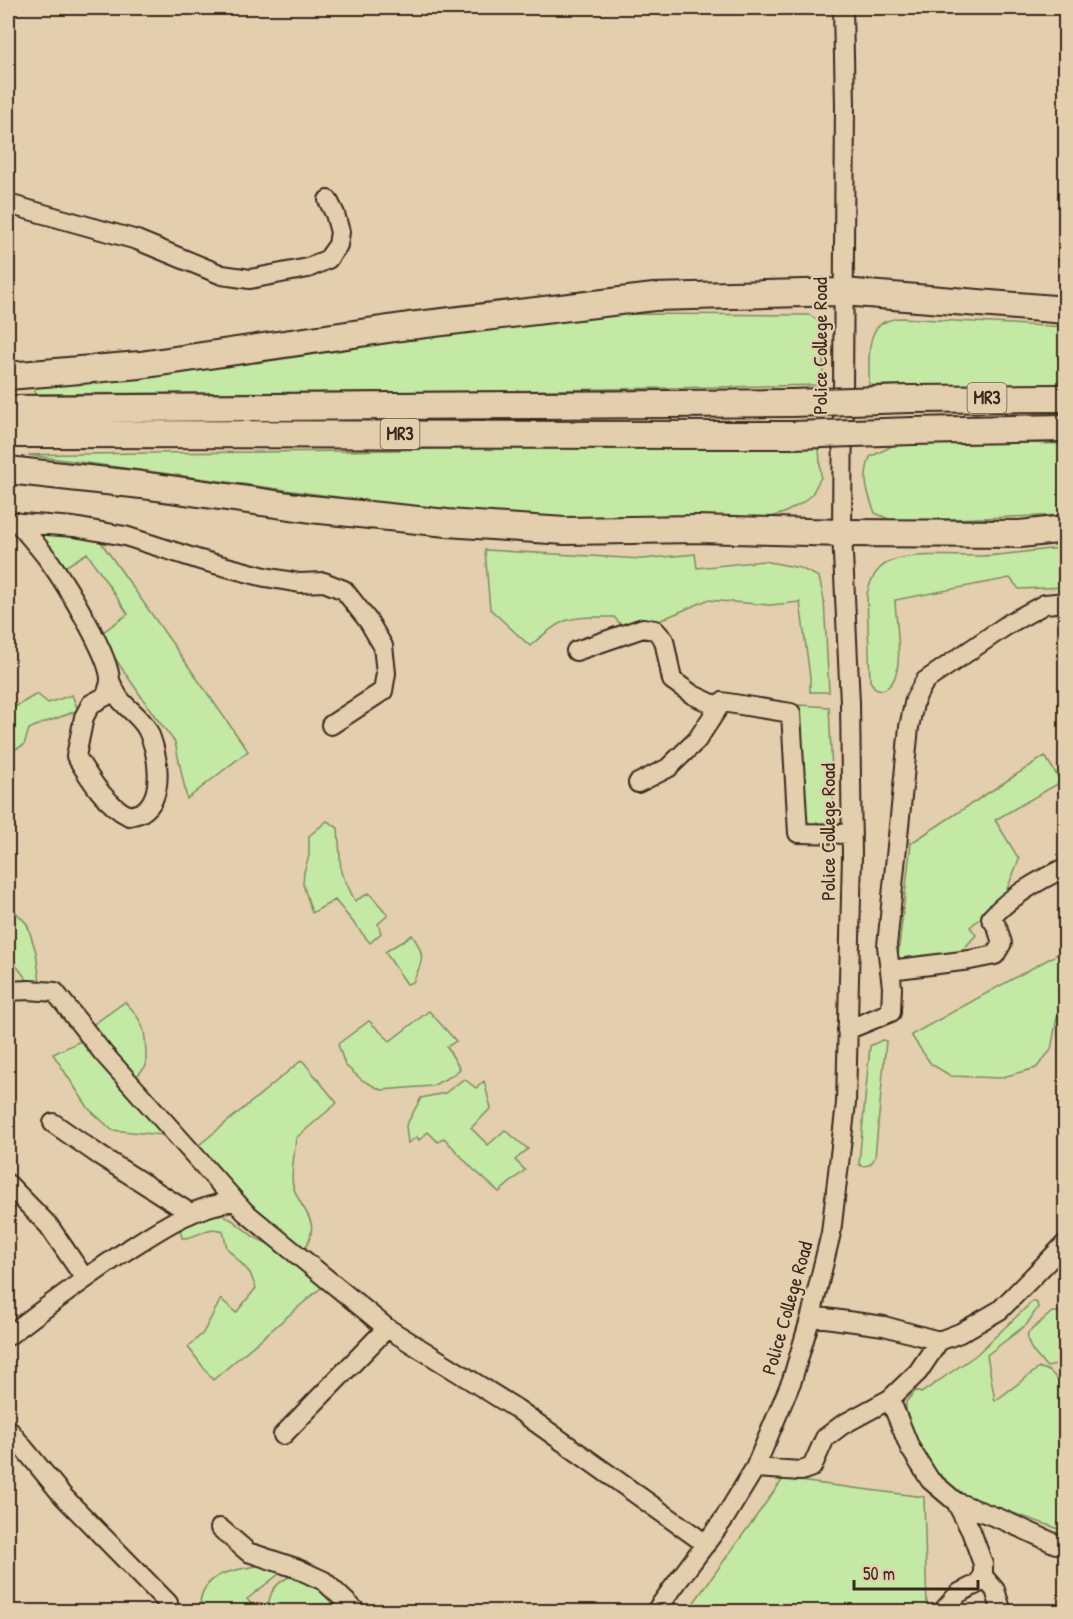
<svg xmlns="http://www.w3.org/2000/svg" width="1073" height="1619" font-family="'Patrick Hand',sans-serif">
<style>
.green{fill:#c3e9a4;stroke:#7f8a61;stroke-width:1.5}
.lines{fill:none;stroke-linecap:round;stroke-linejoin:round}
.minor-casing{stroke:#3b2a1e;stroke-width:22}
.highway-casing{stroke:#3b2a1e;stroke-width:30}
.minor{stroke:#e3cead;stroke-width:18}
.highway{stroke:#e3cead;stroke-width:26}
.highway-bridge-casing{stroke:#3b2a1e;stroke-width:30;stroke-linecap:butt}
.highway-bridge{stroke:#e3cead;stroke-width:26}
.labels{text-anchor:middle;stroke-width:4.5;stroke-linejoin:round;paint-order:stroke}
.shield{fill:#e3cead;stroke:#6d5b49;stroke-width:1.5}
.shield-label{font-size:18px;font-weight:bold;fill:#3b2a1e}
.street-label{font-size:20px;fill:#3b2a1e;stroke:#e3cead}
</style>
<rect width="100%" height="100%" fill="#e3cead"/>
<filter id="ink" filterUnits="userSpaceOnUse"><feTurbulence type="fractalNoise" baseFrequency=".0167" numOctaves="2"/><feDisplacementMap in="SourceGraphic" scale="12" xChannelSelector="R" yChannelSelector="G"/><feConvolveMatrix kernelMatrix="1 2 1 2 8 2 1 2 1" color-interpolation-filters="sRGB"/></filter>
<g filter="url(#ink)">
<!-- green -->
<path class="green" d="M 626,314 L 810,315 L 819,322 L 823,332 L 823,385 L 498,391 L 36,394 L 34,388 L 543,321 Z
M 900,318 L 1065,327 L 1065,387 L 869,385 C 870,367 865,335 881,324 C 886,320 894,319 900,318 Z
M 788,442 L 819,449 L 821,477 L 812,494 L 802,503 L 784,513 L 754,522 L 608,522 L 441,511 L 28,455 C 163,452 298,453 433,449 C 551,447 669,443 788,442 Z
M 983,442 L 1065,444 L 1065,515 L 893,521 L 875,513 C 867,492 862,479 870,457 L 896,444 Z
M 27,528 L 96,535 L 248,751 L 187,799 L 175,742 L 154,715 L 99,635 L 128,614 L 87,553 L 62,569 Z
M 1065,548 L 1065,587 L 1019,589 L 1010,578 L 895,600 C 895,621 909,682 882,690 L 875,688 L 870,681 L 867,595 C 870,580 878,565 894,560 C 915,553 959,556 982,556 C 1010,555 1038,549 1065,548 Z
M 485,550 L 643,559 L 695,554 L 697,568 L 764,561 L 800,568 L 819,577 L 824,600 L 829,692 L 810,692 L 810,677 L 800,602 L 770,605 L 707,600 L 654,623 L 624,628 L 614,617 C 569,617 565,615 530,646 L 490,609 Z
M 37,694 L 48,703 L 72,695 L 78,710 C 61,718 45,721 29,729 L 24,745 L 16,749 L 8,748 L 8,711 Z
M 799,705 L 829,707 L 834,817 L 828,825 L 810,824 L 801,815 L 796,713 Z
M 1045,756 L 1061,782 L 995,820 L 1019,859 L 1004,897 L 970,927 L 976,935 L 961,952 L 936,958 L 897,964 L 911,843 Z
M 327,821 L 338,828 L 341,872 L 355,901 L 369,893 L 388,915 L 378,924 L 381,933 L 370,943 L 335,900 L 312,913 L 303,884 L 304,872 L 309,856 L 309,836 Z
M 8,904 L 27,924 L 36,952 L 40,983 L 28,981 L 8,955 Z
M 412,935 C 426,955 423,961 413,982 L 407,984 L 385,952 Z
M 1065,950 L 1065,1012 L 1057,1017 L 1051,1050 L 1036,1068 L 999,1078 L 951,1076 L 931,1064 L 911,1035 Z
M 125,1002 C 147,1023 146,1037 146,1066 L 135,1078 L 90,1027 Z
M 429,1011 L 456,1041 L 447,1047 L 460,1069 L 451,1076 L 432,1086 L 381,1090 L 362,1080 L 345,1065 L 338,1044 L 369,1021 L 390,1041 Z
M 83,1040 L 161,1130 L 162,1135 L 112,1130 L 89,1109 L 53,1054 Z
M 882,1040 L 886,1041 L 875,1157 C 872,1164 869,1166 862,1166 L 859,1164 L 870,1046 Z
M 302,1060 L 337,1103 L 296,1138 C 295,1151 290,1176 293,1186 C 301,1214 324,1218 303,1252 L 274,1230 L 193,1150 Z
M 464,1079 L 476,1088 L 484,1081 L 491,1108 L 471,1128 L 488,1145 L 505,1130 L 528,1149 L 515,1160 L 525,1170 L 499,1192 L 471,1167 L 444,1138 L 438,1142 L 428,1132 L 419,1140 L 417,1137 L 408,1143 L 406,1126 L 421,1098 L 445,1093 Z
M 210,1214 L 222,1215 L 232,1220 L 254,1237 L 281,1250 L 323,1286 L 213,1380 L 188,1347 L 203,1333 L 221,1299 L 236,1313 L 256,1288 L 250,1273 L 227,1248 L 223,1231 C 207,1224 198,1239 182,1238 L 179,1224 Z
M 1033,1301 L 1037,1303 L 1038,1307 L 1027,1324 L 987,1355 L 995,1401 L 1039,1368 C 1053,1369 1058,1381 1065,1391 L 1065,1531 L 953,1492 L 935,1473 L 923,1454 L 906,1417 L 906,1402 L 916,1390 L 921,1393 L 976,1355 Z
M 1052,1312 L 1058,1312 L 1065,1316 L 1065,1357 L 1056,1365 L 1047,1367 C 1039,1358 1025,1347 1028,1333 Z
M 783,1479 L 924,1497 L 927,1611 L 687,1612 Z
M 265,1564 L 284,1570 L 247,1599 L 258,1611 L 207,1611 L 200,1601 C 206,1569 239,1571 265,1564 Z
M 291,1576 L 331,1595 L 343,1606 L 335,1611 L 281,1611 L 276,1606 L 269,1611 C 267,1594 275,1583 291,1576 Z"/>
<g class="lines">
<defs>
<path id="minor" d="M 8,204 L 137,240 L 222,275 L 250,279 L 308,268 L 328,259 L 338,245 L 340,232 L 335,214 L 328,200
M 8,522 L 74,527 L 125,536 L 200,560 L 265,577 L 300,583 L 324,582 L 344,590 L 369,622 L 383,646 L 386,673 L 383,691 L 331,725
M 17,522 C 28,535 40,548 50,562 C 65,583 112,659 110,682 C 109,687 107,692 106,696 L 91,704 L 84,717 L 76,756 C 90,779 105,804 129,816 C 133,815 139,814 142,812 C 166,797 158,750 147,729 C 140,716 127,709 119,698 C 116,693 113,687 110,681
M 576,651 L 643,628 L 655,630 L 664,640 L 672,680 L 693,695 L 719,707
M 638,783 L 668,768 L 697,740 L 722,702 L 791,713 L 798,833 L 852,834
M 890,970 L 970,960 L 995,955 L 1002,943 L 997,927 L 991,918 C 1012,895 1038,881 1066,867
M 8,991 L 29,990 L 55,992 L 103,1053 L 245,1212 L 387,1328 L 517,1409 L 706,1544
M 847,1030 L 891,1012 L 892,987 L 887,946 L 909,727 L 915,699 L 925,681 L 1010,623 L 1045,604 L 1066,602
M 53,1123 L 99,1155 L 190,1213
M 8,1184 L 49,1226 L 85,1279
M 811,1316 L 884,1326 L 939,1341 L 960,1333 L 1000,1310 L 1066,1243
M 8,1336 C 49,1305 91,1273 135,1245 C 166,1225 196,1206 234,1201
M 939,1341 L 918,1372 L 890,1399 L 910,1448 L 930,1480 L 956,1502 L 971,1531 L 983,1564 L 983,1576 L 977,1584 L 959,1593 L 942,1612
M 8,1429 L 63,1496 L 168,1603
M 283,1435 L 387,1328
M 755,1468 L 801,1471 L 812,1467 L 825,1438 L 842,1425 L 890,1399
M 956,1502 L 1003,1520 L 1056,1544 L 1066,1544
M 220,1528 L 248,1552 L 296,1568 L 324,1581 L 357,1612
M 983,1576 L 995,1590 L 1002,1612
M 655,1612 L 724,1519 L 755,1468 L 792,1380 L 811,1316 L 831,1233 L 846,1103 L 852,855 L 850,703 L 842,533 L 845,105 L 843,8"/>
<path id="highway" d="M 8,376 L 140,365 L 409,326 L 654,297 L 843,292 L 1066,310
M 909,399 L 1066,398
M 8,409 L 792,403
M 913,431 L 1066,428
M 8,434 L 793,435
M 8,470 L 142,485 L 311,509 L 447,523 L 565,531 L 697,529 L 842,533 L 1020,534 L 1066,529"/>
</defs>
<!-- minor casing -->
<use href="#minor" class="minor-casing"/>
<!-- highway casing -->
<use href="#highway" class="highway-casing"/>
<!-- minor -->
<use href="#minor" class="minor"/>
<!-- highway -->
<use href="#highway" class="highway"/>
<defs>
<path id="highway-bridge" d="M 792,403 L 909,399
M 793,435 L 913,431"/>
</defs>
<!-- highway-bridge casing -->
<use href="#highway-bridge" class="highway-bridge-casing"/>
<!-- highway-bridge -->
<use href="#highway-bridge" class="highway-bridge"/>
</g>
</g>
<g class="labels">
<!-- shield labels -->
<g class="shield">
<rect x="967.5" y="383" width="39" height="30" rx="4.5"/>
<rect x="380.5" y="419" width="39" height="30" rx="4.5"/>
</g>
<g class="shield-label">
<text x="987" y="404">MR3</text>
<text x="400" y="440">MR3</text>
</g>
<!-- street labels -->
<g class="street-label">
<text transform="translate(820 346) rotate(-90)" y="7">Police College Road</text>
<text transform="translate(828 832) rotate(-90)" y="7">Police College Road</text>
<text transform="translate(787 1308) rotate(-74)" y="7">Police College Road</text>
</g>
</g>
<!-- margin -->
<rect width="1073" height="1619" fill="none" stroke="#e3cead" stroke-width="30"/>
<rect x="15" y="15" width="1043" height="1589" fill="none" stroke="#3b2a1e" stroke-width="2" filter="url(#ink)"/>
<!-- scale -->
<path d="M854 1580v9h124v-9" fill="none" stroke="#3b2a1e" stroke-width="3"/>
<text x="863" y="1580" font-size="18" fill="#3b2a1e" stroke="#e3cead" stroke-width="4.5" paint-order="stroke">50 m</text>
</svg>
